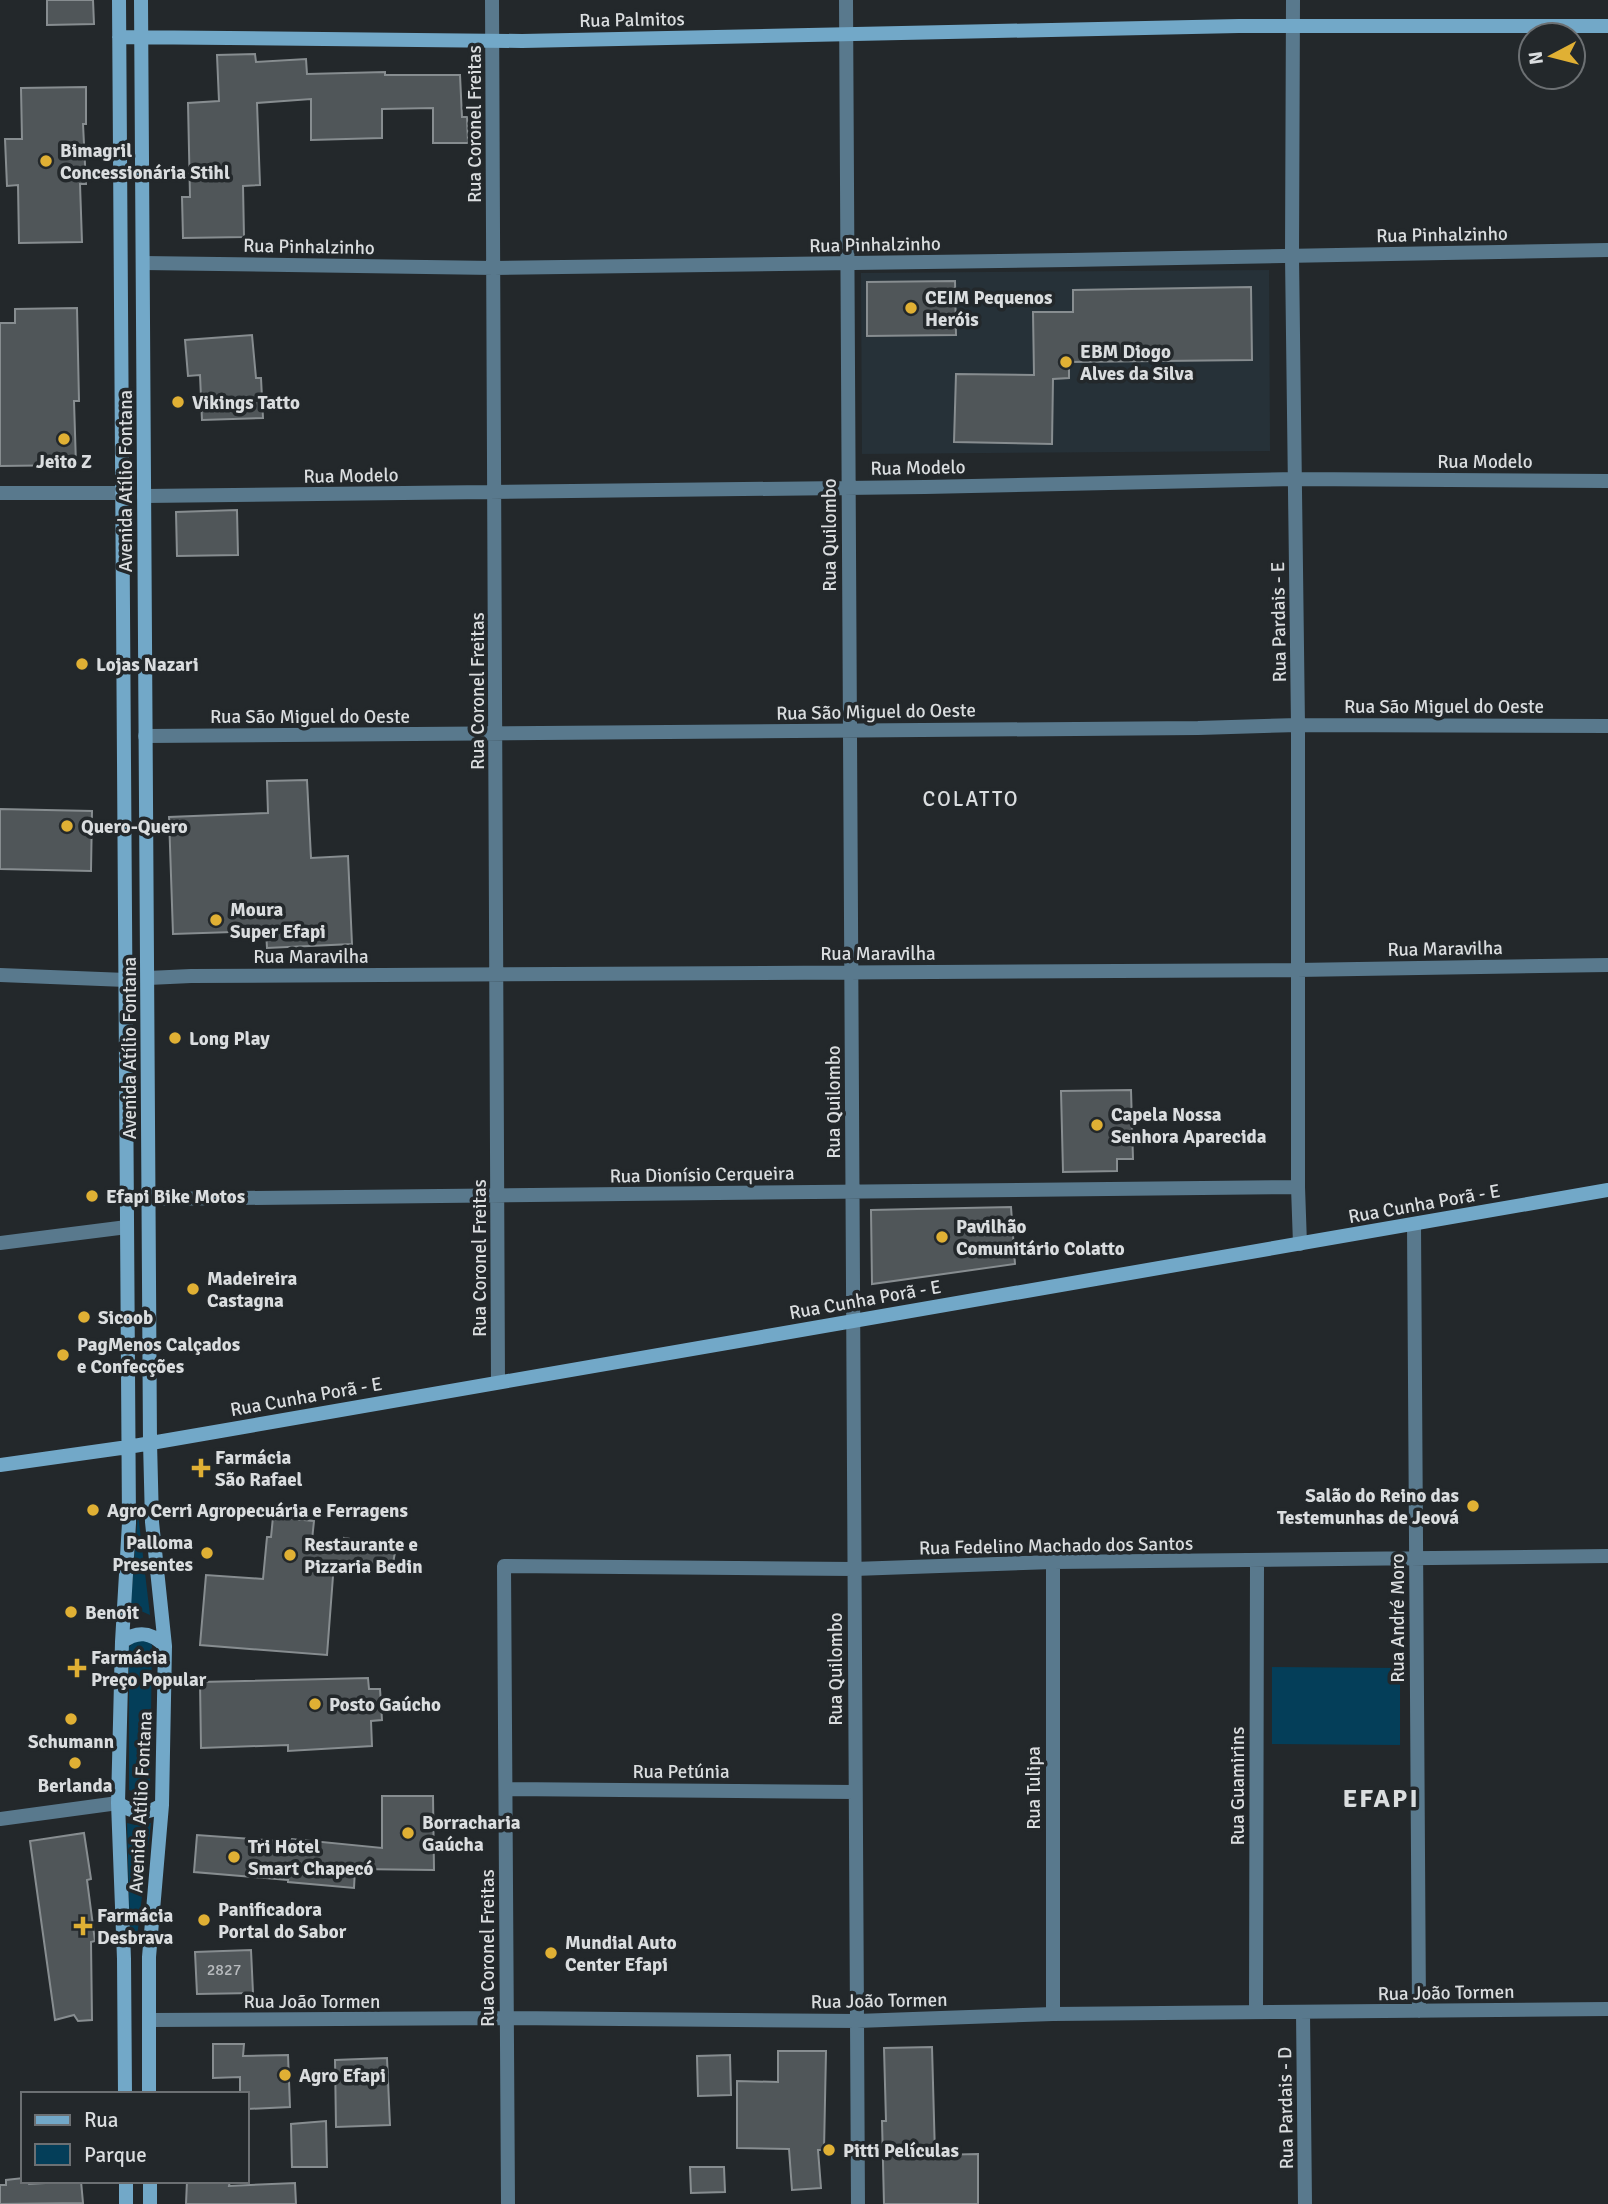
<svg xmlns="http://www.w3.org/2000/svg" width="1608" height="2204" font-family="Signika,sans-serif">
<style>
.built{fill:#263138}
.green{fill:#043e59}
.building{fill:#505659;stroke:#878d90;stroke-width:2}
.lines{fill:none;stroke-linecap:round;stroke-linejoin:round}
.street{stroke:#59798d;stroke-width:14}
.secondary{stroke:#72a8c8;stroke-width:14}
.poi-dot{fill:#e0b034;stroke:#23282b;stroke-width:2.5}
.labels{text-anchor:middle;stroke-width:7;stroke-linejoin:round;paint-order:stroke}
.number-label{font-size:16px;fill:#b8bbbe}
.street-label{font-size:19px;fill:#dadddf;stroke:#23282b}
.poi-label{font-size:19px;font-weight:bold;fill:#dadddf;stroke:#23282b;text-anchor:start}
.neighbourhood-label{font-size:21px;letter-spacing:2px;fill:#dadddf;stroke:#23282b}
.district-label{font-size:26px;font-weight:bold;letter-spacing:2px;fill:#dadddf;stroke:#23282b}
</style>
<rect width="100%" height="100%" fill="#23282b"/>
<!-- built -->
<path class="built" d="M 1269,270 L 1270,451 L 862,454 L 861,273 Z"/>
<!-- green -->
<path class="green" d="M 138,1514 L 150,1615 L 141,1611 L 130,1612 Z
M 136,1640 L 149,1641 L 152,1645 L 150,1786 L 148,1790 L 136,1792 L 129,1790 L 129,1647 Z
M 1272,1667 L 1400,1668 L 1400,1745 L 1272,1744 Z
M 127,1823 L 135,1825 L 151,1823 L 137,1937 L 130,1936 Z"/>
<!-- building -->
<path class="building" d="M 47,0 L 93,0 L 94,24 L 47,25 Z
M 255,54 L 256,62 L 306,59 L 307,74 L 385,72 L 385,75 L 460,75 L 462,117 L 467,117 L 468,143 L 433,143 L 433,108 L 382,109 L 382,138 L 311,140 L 311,99 L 257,103 L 260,185 L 243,186 L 244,237 L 183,238 L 182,197 L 190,197 L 188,103 L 219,101 L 217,55 Z
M 86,87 L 86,124 L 83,124 L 86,184 L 80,184 L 82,242 L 19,243 L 18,185 L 7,186 L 5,139 L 22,139 L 21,88 Z
M 955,281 L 956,335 L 867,336 L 867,282 Z
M 1251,287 L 1252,360 L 1069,362 L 1069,378 L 1053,379 L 1052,444 L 954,442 L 956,374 L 1034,375 L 1033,312 L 1073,312 L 1073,290 Z
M 77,308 L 79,401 L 74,401 L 76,465 L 0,466 L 0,323 L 15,323 L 15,309 Z
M 252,335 L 256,378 L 261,378 L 263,418 L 202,420 L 200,375 L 188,376 L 185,340 Z
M 237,510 L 238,555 L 177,556 L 176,512 Z
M 307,780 L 311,858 L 348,856 L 352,944 L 267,948 L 266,931 L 173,934 L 169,817 L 268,813 L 267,781 Z
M 0,809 L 92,811 L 91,871 L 0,869 Z
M 1131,1090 L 1133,1159 L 1117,1159 L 1117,1171 L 1063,1172 L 1061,1091 Z
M 1011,1207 L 1015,1264 L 872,1284 L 871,1210 Z
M 273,1517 L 314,1521 L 312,1540 L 342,1545 L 344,1538 L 396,1547 L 391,1574 L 334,1563 L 327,1655 L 200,1645 L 206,1575 L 263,1579 L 267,1537 L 271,1537 Z
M 368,1678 L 369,1689 L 380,1689 L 382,1720 L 371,1721 L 372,1746 L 288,1751 L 288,1745 L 201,1748 L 200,1682 Z
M 382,1796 L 433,1796 L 434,1870 L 355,1869 L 354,1888 L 288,1882 L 288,1880 L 194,1872 L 197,1835 L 265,1840 L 291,1842 L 292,1839 L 382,1848 Z
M 84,1833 L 91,1879 L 87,1880 L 95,1941 L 91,1942 L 92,2020 L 78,2021 L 74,2015 L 55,2020 L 30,1841 Z
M 251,1950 L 253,1993 L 197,1994 L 195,1952 Z
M 213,2044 L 244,2044 L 243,2056 L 288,2055 L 290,2107 L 247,2109 L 247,2094 L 240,2094 L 240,2077 L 213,2078 Z
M 932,2047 L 935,2155 L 978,2154 L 978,2204 L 884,2204 L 882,2121 L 886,2121 L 884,2048 Z
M 778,2051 L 826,2051 L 824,2150 L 818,2150 L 821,2188 L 792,2190 L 789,2149 L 737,2148 L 737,2081 L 778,2082 Z
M 730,2055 L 731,2095 L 698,2096 L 697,2056 Z
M 387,2058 L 390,2125 L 336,2127 L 335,2060 Z
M 326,2121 L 327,2167 L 292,2167 L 291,2124 Z
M 690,2167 L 724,2167 L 725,2192 L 691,2193 Z
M 23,2178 L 23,2181 L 28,2181 L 29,2184 L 81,2181 L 83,2203 L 0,2204 L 0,2185 L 6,2185 L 6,2180 Z
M 187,2181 L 230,2181 L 229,2186 L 295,2183 L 296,2204 L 186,2204 Z"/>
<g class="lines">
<!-- street -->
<path class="street" d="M 492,0 L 498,1382
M 846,0 L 858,2204
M 1293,0 L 1292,256 L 1298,725 L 1298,1187 L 1300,1244
M 143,263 L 494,268 L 1070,260 L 1608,250
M 0,493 L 121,493
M 144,496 L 925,487 L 1296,479 L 1608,481
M 145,736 L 1198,728 L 1298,725 L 1608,726
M 0,975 L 126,980
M 148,978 L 191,976 L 1297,970 L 1608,965
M 148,1199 L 1298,1187
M 1414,1224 L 1419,2011
M 0,1243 L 127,1227
M 506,1789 L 855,1792
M 0,1819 L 118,1803
M 1256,2012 L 1257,1560
M 1303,2012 L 1305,2204
M 1053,2014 L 1053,1562
M 151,2020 L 507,2018 L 857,2021 L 1053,2014 L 1608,2009
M 508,2204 L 504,1566 L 854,1569 L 1053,1562 L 1608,1556"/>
<!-- secondary -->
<path class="secondary" d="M 119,0 L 129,1523 L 122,1642 L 118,1803 L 124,1959 L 125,2094
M 141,0 L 150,1442 L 152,1522 L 165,1646 L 162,1805 L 149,1957 L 149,2094
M 119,37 L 522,41 L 1239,26 L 1608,26
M 0,1465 L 128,1447 L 1608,1190
M 122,1642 C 138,1630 151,1632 165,1646
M 118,1803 C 134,1814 146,1815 162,1805
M 126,2181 L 126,2204
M 150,2181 L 150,2204"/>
</g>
<!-- markers -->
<g class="poi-dot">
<circle cx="46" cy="161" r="7"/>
<circle cx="911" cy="308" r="7"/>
<circle cx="1066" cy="362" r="7"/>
<circle cx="178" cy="402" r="7"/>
<circle cx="64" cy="439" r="7"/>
<circle cx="82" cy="664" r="7"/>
<circle cx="67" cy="826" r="7"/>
<circle cx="216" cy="920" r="7"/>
<circle cx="175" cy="1038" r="7"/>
<circle cx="1097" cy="1125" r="7"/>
<circle cx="92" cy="1196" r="7"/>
<circle cx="942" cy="1237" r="7"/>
<circle cx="193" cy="1289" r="7"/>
<circle cx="84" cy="1317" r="7"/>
<circle cx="63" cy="1355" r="7"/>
<path d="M197.5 1457.5h7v7h7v7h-7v7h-7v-7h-7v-7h7z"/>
<circle cx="1473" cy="1506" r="7"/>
<circle cx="93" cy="1510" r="7"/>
<circle cx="207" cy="1553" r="7"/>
<circle cx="290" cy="1555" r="7"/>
<circle cx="71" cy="1612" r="7"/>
<path d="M73.5 1657.5h7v7h7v7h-7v7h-7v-7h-7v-7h7z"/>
<circle cx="315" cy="1704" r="7"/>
<circle cx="71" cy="1719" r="7"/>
<circle cx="75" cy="1763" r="7"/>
<circle cx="408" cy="1833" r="7"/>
<circle cx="234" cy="1857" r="7"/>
<circle cx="204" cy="1920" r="7"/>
<path d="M79.5 1915.5h7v7h7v7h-7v7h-7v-7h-7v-7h7z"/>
<circle cx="551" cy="1953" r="7"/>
<circle cx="285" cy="2075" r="7"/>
<circle cx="829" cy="2150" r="7"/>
</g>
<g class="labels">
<!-- number labels -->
<g class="number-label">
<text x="224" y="1975">2827</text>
</g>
<!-- street labels -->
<g class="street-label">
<text transform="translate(632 19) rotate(-1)" y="7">Rua Palmitos</text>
<text transform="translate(474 124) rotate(-90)" y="7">Rua Coronel Freitas</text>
<text transform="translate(1442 234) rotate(-1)" y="7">Rua Pinhalzinho</text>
<text transform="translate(875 244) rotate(-1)" y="7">Rua Pinhalzinho</text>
<text transform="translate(309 246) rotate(1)" y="7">Rua Pinhalzinho</text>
<text x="1485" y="468">Rua Modelo</text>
<text transform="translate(918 467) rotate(-1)" y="7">Rua Modelo</text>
<text transform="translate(351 475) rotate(-1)" y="7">Rua Modelo</text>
<text transform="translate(125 481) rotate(-90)" y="7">Avenida Atílio Fontana</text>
<text transform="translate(829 535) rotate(-90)" y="7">Rua Quilombo</text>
<text transform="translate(1278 622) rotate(-91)" y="7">Rua Pardais - E</text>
<text transform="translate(477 691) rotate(-90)" y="7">Rua Coronel Freitas</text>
<text x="1444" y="713">Rua São Miguel do Oeste</text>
<text transform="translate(876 711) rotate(-1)" y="7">Rua São Miguel do Oeste</text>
<text x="310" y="723">Rua São Miguel do Oeste</text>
<text transform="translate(1445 948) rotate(-1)" y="7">Rua Maravilha</text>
<text x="878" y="960">Rua Maravilha</text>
<text x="311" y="963">Rua Maravilha</text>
<text transform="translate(129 1048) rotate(-90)" y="7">Avenida Atílio Fontana</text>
<text transform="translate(833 1102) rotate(-90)" y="7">Rua Quilombo</text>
<text transform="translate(702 1174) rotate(-1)" y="7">Rua Dionísio Cerqueira</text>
<text transform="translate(1424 1203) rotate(-10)" y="7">Rua Cunha Porã - E</text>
<text transform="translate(479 1258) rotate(-90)" y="7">Rua Coronel Freitas</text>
<text transform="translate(865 1299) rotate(-10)" y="7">Rua Cunha Porã - E</text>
<text transform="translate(306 1396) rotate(-10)" y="7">Rua Cunha Porã - E</text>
<text transform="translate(1056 1545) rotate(-1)" y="7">Rua Fedelino Machado dos Santos</text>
<text transform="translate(1397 1618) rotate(-90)" y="7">Rua André Moro</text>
<text transform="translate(835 1669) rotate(-90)" y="7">Rua Quilombo</text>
<text x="681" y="1778">Rua Petúnia</text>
<text transform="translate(1237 1786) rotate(-90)" y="7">Rua Guamirins</text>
<text transform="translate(1033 1788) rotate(-90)" y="7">Rua Tulipa</text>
<text transform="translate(140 1802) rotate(-87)" y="7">Avenida Atílio Fontana</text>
<text transform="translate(487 1948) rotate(-90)" y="7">Rua Coronel Freitas</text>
<text transform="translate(1446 1992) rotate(-1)" y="7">Rua João Tormen</text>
<text transform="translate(879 2000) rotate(-1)" y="7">Rua João Tormen</text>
<text x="312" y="2008">Rua João Tormen</text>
<text transform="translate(1285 2108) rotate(-91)" y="7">Rua Pardais - D</text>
</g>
<!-- poi labels -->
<g class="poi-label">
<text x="60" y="157">Bimagril<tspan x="60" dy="22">Concessionária Stihl</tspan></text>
<text x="925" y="304">CEIM Pequenos<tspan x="925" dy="22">Heróis</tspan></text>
<text x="1080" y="358">EBM Diogo<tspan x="1080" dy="22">Alves da Silva</tspan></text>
<text x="192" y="409">Vikings Tatto</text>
<text x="64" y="468" text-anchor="middle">Jeito Z</text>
<text x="96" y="671">Lojas Nazari</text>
<text x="81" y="833">Quero-Quero</text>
<text x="230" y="916">Moura<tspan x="230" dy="22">Super Efapi</tspan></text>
<text x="189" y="1045">Long Play</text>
<text x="1111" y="1121">Capela Nossa<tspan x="1111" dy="22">Senhora Aparecida</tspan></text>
<text x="106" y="1203">Efapi Bike Motos</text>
<text x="956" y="1233">Pavilhão<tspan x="956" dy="22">Comunitário Colatto</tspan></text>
<text x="207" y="1285">Madeireira<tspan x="207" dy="22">Castagna</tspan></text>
<text x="98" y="1324">Sicoob</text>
<text x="77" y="1351">PagMenos Calçados<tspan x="77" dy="22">e Confecções</tspan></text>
<text x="215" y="1464">Farmácia<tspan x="215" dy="22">São Rafael</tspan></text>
<text x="1459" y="1502" text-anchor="end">Salão do Reino das<tspan x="1459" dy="22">Testemunhas de Jeová</tspan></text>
<text x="107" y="1517">Agro Cerri Agropecuária e Ferragens</text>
<text x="193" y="1549" text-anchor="end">Palloma<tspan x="193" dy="22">Presentes</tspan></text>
<text x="304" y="1551">Restaurante e<tspan x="304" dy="22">Pizzaria Bedin</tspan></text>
<text x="85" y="1619">Benoit</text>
<text x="91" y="1664">Farmácia<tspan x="91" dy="22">Preço Popular</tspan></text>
<text x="329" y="1711">Posto Gaúcho</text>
<text x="71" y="1748" text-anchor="middle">Schumann</text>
<text x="75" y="1792" text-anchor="middle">Berlanda</text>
<text x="422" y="1829">Borracharia<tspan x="422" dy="22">Gaúcha</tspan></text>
<text x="248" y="1853">Tri Hotel<tspan x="248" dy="22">Smart Chapecó</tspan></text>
<text x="218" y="1916">Panificadora<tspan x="218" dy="22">Portal do Sabor</tspan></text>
<text x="97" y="1922">Farmácia<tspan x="97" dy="22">Desbrava</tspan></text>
<text x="565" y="1949">Mundial Auto<tspan x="565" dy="22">Center Efapi</tspan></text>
<text x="299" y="2082">Agro Efapi</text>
<text x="843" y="2157">Pitti Películas</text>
</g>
<!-- neighbourhood labels -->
<g class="neighbourhood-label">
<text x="971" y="806">COLATTO</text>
</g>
<!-- district labels -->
<g class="district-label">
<text x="1381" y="1807">EFAPI</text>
</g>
</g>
<!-- legend -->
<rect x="21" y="2092" width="228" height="91" fill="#23282b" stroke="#6c7073" stroke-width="2"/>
<rect x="35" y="2115" width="35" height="10" fill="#72a8c8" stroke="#6c7073" stroke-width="2"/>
<text x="84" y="2127" font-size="21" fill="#dadddf">Rua</text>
<rect x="35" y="2144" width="35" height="21" fill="#043e59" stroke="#6c7073" stroke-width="2"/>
<text x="84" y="2162" font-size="21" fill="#dadddf">Parque</text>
<!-- north arrow -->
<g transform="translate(1552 56) rotate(263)"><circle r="33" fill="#23282b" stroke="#6c7073" stroke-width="2"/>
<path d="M0-5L12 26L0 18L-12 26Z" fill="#e0b034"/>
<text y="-10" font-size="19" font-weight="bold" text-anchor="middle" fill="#dadddf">N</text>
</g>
</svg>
